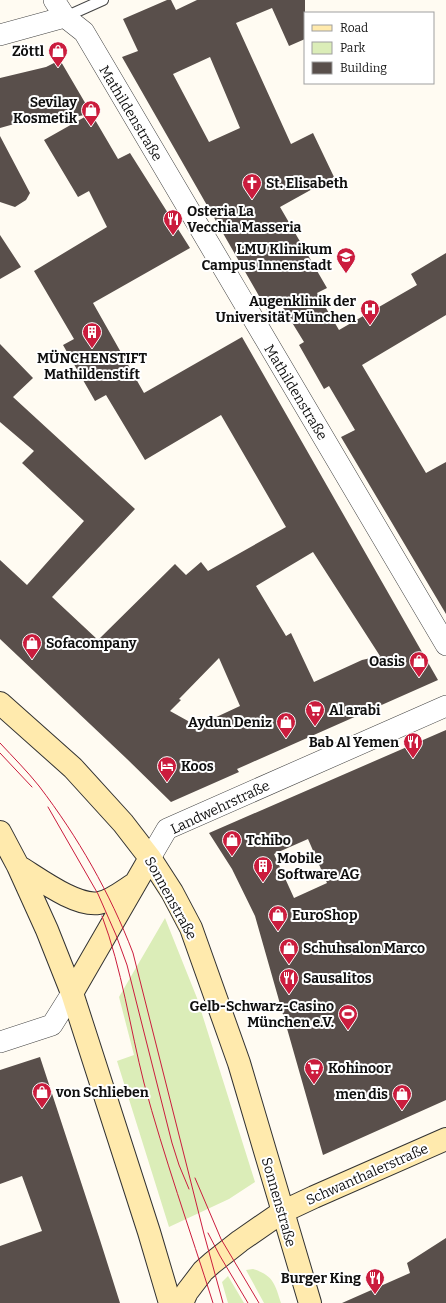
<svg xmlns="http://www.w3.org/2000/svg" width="446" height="1303" font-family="Bitter,serif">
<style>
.green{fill:#dbedb8}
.building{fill:#594f4b;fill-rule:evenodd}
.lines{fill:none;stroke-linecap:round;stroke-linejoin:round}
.service-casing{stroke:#434343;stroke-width:12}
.minor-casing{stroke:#434343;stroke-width:22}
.secondary-casing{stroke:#323232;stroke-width:24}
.service{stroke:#fff;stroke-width:10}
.minor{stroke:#fff;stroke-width:21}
.secondary{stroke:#ffeaad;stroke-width:22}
.tram{stroke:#cb1c3d;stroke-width:1}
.labels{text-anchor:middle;stroke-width:4;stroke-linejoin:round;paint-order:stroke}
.poi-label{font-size:14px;font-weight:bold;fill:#101010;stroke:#fff;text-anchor:start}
.street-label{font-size:14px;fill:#101010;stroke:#fff}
</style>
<rect width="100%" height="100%" fill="#fffbf2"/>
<!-- green -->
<path class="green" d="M 165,918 L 197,998 L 255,1182 L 229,1199 L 169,1227 L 117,1061 L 134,1055 L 119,997 Z
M 253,1269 C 273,1275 275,1284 281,1303 L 264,1303 L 246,1270 Z
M 228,1276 L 244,1303 L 228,1303 L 222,1282 Z"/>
<!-- building -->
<path class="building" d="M 167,0 L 171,0 L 176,10 L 197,0 L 305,0 L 305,39 L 289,46 L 272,8 L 236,23 L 291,144 L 313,133 L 334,177 L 280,207 L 327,288 L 317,293 L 339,330 L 417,285 L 411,274 L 446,253 L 446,315 L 362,365 L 426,473 L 446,462 L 446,614 L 341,437 L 355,430 L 329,386 L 324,389 L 299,345 L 304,342 L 280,303 L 267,310 L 122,57 L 138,51 L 123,19 ZM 210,57 L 240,128 L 209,142 L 173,74 Z
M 60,60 L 118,159 L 130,153 L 190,248 L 93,303 L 144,393 L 242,337 L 438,680 L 237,769 L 239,772 L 171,802 L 127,759 L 0,639 L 0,560 L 27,585 L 84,521 L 22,463 L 34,451 L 0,422 L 0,344 L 33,378 L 13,397 L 135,509 L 52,597 L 98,640 L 175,564 L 186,575 L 201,562 L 208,571 L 286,527 L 221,415 L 145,460 L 106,395 L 95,401 L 63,345 L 74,339 L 34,271 L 107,227 L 89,191 L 78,197 L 44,140 L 90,114 L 35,124 L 32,119 L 0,128 L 0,78 L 46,67 ZM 313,552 L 380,656 L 362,660 L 314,682 L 291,633 L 286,636 L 256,586 ZM 219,658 L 240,706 L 197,726 L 170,711 L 181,700 L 179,699 Z
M 0,136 L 30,193 L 26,200 L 15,207 L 0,202 Z
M 0,235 L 21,267 L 0,279 Z
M 446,730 L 446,1100 L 323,1155 L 255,916 L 232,869 L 209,833 ZM 308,839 L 327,883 L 294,898 L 274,854 Z
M 40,1057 L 100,1240 L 120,1303 L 0,1303 L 0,1246 L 42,1231 L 22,1176 L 0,1184 L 0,1070 Z
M 446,1238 L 446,1303 L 342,1303 L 410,1273 L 407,1263 Z"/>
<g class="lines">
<defs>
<path id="service" d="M 65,17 L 103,0"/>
<path id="minor" d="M 54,0 L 65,17 L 84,32 L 446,645
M 0,35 L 65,17
M 150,858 L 167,829 L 446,706
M 0,1042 L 52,1025 L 72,993"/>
<path id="secondary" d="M 0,703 L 73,768 L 123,823 L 150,858 L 172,892 L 191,928 L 239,1063 L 310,1303
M 0,832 L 18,866 L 47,930 L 72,993 L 149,1232 L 170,1303
M 18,866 C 38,878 76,907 99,903 C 111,901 123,891 134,884
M 72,993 L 150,858
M 182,1303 L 187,1292 L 203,1271 L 212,1263 L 240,1241 L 282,1212 L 314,1197 L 446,1139"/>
</defs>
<!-- service casing -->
<use href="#service" class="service-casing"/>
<!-- minor casing -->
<use href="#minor" class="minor-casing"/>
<!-- secondary casing -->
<use href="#secondary" class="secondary-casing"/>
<!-- service -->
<use href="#service" class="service"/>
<!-- minor -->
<use href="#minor" class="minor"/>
<!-- secondary -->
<use href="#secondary" class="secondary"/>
<!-- tram -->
<path class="tram" d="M 0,743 C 13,757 27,771 39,786 C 78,837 110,893 133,953 L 204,1234 L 223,1303
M 0,753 L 32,787
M 48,807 L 98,894 L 116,935 L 127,965 L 172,1143 L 179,1165 L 189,1189
M 102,916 C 122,969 130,1028 144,1083 C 164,1157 190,1230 213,1303
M 195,1178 L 221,1239 L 259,1303
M 208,1233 L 220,1256 L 248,1303"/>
</g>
<!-- icons -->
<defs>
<symbol id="shop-pin" viewBox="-11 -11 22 30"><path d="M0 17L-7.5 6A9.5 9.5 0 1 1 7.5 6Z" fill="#cb1c3d" stroke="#fff"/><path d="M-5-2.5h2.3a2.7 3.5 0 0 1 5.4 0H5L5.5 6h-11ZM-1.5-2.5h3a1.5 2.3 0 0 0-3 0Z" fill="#fff"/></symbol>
<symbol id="church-pin" viewBox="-11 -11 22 30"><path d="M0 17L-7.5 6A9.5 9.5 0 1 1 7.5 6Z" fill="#cb1c3d" stroke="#fff"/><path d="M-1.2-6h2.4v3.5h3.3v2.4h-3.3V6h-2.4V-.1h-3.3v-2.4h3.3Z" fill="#fff"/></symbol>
<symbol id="restaurant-pin" viewBox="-11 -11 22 30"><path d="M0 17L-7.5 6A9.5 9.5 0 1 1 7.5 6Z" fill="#cb1c3d" stroke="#fff"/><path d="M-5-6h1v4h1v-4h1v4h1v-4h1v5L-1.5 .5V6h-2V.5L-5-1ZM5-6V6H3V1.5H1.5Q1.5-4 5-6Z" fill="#fff"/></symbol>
<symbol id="university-pin" viewBox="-11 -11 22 30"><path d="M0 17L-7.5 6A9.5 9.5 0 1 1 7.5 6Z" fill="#cb1c3d" stroke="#fff"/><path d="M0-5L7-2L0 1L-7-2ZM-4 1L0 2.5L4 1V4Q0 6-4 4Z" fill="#fff"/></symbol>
<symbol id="hospital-pin" viewBox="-11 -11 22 30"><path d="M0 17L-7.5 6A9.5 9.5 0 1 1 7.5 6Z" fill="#cb1c3d" stroke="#fff"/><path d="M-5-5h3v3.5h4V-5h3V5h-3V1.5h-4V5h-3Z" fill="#fff"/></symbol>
<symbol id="building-pin" viewBox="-11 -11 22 30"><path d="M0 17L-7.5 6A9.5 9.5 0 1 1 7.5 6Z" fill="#cb1c3d" stroke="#fff"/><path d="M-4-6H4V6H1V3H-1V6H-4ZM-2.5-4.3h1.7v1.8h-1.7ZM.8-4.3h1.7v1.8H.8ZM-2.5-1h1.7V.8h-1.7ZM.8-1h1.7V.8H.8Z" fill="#fff"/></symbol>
<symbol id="supermarket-pin" viewBox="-11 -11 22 30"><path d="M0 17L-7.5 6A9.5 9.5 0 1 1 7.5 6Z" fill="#cb1c3d" stroke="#fff"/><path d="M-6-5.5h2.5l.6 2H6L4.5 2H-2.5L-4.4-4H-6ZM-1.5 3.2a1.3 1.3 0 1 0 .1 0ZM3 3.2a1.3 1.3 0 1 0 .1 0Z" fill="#fff"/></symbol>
<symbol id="hotel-pin" viewBox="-11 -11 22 30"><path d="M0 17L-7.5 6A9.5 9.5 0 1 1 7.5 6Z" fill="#cb1c3d" stroke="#fff"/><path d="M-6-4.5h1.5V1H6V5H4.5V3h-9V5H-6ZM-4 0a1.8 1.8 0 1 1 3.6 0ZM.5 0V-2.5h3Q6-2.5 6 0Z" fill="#fff"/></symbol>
<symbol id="stadium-pin" viewBox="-11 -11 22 30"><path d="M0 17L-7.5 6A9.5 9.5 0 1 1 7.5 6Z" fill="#cb1c3d" stroke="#fff"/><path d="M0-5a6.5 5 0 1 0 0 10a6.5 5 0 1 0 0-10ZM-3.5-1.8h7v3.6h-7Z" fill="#fff"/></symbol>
</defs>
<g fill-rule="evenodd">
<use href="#shop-pin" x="47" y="40" width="22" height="30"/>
<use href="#shop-pin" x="80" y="99" width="22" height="30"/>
<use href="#church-pin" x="241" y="172" width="22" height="30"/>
<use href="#restaurant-pin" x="162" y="208" width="22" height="30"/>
<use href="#university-pin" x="335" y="246" width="22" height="30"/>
<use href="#hospital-pin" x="359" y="298" width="22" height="30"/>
<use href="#building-pin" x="81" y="321" width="22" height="30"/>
<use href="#shop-pin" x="21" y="632" width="22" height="30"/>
<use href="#shop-pin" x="408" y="650" width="22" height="30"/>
<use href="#supermarket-pin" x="304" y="699" width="22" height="30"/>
<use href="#shop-pin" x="275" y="711" width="22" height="30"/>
<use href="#restaurant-pin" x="402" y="731" width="22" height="30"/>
<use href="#hotel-pin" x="156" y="755" width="22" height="30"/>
<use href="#shop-pin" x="221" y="829" width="22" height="30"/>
<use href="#building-pin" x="252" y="855" width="22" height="30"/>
<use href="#shop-pin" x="267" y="904" width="22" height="30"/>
<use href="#shop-pin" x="278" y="937" width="22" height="30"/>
<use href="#restaurant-pin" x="278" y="967" width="22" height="30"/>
<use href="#stadium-pin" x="337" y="1003" width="22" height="30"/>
<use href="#supermarket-pin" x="303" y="1057" width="22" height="30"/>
<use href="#shop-pin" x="31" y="1081" width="22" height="30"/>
<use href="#shop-pin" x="391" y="1083" width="22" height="30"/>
<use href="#restaurant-pin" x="364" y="1267" width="22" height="30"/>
</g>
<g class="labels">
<!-- poi labels -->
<g class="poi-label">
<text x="44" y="56" text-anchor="end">Zöttl</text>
<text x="77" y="107" text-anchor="end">Sevilay<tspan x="77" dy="16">Kosmetik</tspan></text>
<text x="266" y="188">St. Elisabeth</text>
<text x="187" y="216">Osteria La<tspan x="187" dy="16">Vecchia Masseria</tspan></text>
<text x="332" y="254" text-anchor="end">LMU Klinikum<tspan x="332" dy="16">Campus Innenstadt</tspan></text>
<text x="356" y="306" text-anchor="end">Augenklinik der<tspan x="356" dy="16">Universität München</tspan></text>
<text x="92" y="363" text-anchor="middle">MÜNCHENSTIFT<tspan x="92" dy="16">Mathildenstift</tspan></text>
<text x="46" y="648">Sofacompany</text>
<text x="405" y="666" text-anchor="end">Oasis</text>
<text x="329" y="715">Al arabi</text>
<text x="272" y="727" text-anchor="end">Aydun Deniz</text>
<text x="399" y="747" text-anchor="end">Bab Al Yemen</text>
<text x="181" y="771">Koos</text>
<text x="246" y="845">Tchibo</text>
<text x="277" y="863">Mobile<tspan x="277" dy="16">Software AG</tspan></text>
<text x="292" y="920">EuroShop</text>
<text x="303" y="953">Schuhsalon Marco</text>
<text x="303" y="983">Sausalitos</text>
<text x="334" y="1011" text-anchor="end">Gelb-Schwarz-Casino<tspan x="334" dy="16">München e.V.</tspan></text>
<text x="328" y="1073">Kohinoor</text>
<text x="56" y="1097">von Schlieben</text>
<text x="388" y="1099" text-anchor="end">men dis</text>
<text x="361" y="1283" text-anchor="end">Burger King</text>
</g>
<!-- street labels -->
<g class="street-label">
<text transform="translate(131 113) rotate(59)" y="5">Mathildenstraße</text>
<text transform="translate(296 392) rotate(59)" y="5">Mathildenstraße</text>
<text transform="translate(220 807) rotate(-25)" y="5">Landwehrstraße</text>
<text transform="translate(171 898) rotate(61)" y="5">Sonnenstraße</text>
<text transform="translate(367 1174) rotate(-24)" y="5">Schwanthalerstraße</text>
<text transform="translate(279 1202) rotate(74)" y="5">Sonnenstraße</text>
</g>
</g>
<!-- legend -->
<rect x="304" y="12" width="130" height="72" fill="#ffffff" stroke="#9f9f9f"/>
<rect x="312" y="25" width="20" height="6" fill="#ffeaad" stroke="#9f9f9f"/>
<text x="340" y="32" font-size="12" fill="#101010">Road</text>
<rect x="312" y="42" width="20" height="12" fill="#dbedb8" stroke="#9f9f9f"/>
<text x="340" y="52" font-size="12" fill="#101010">Park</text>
<rect x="312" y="62" width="20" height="12" fill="#594f4b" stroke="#9f9f9f"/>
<text x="340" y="72" font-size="12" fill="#101010">Building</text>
</svg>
